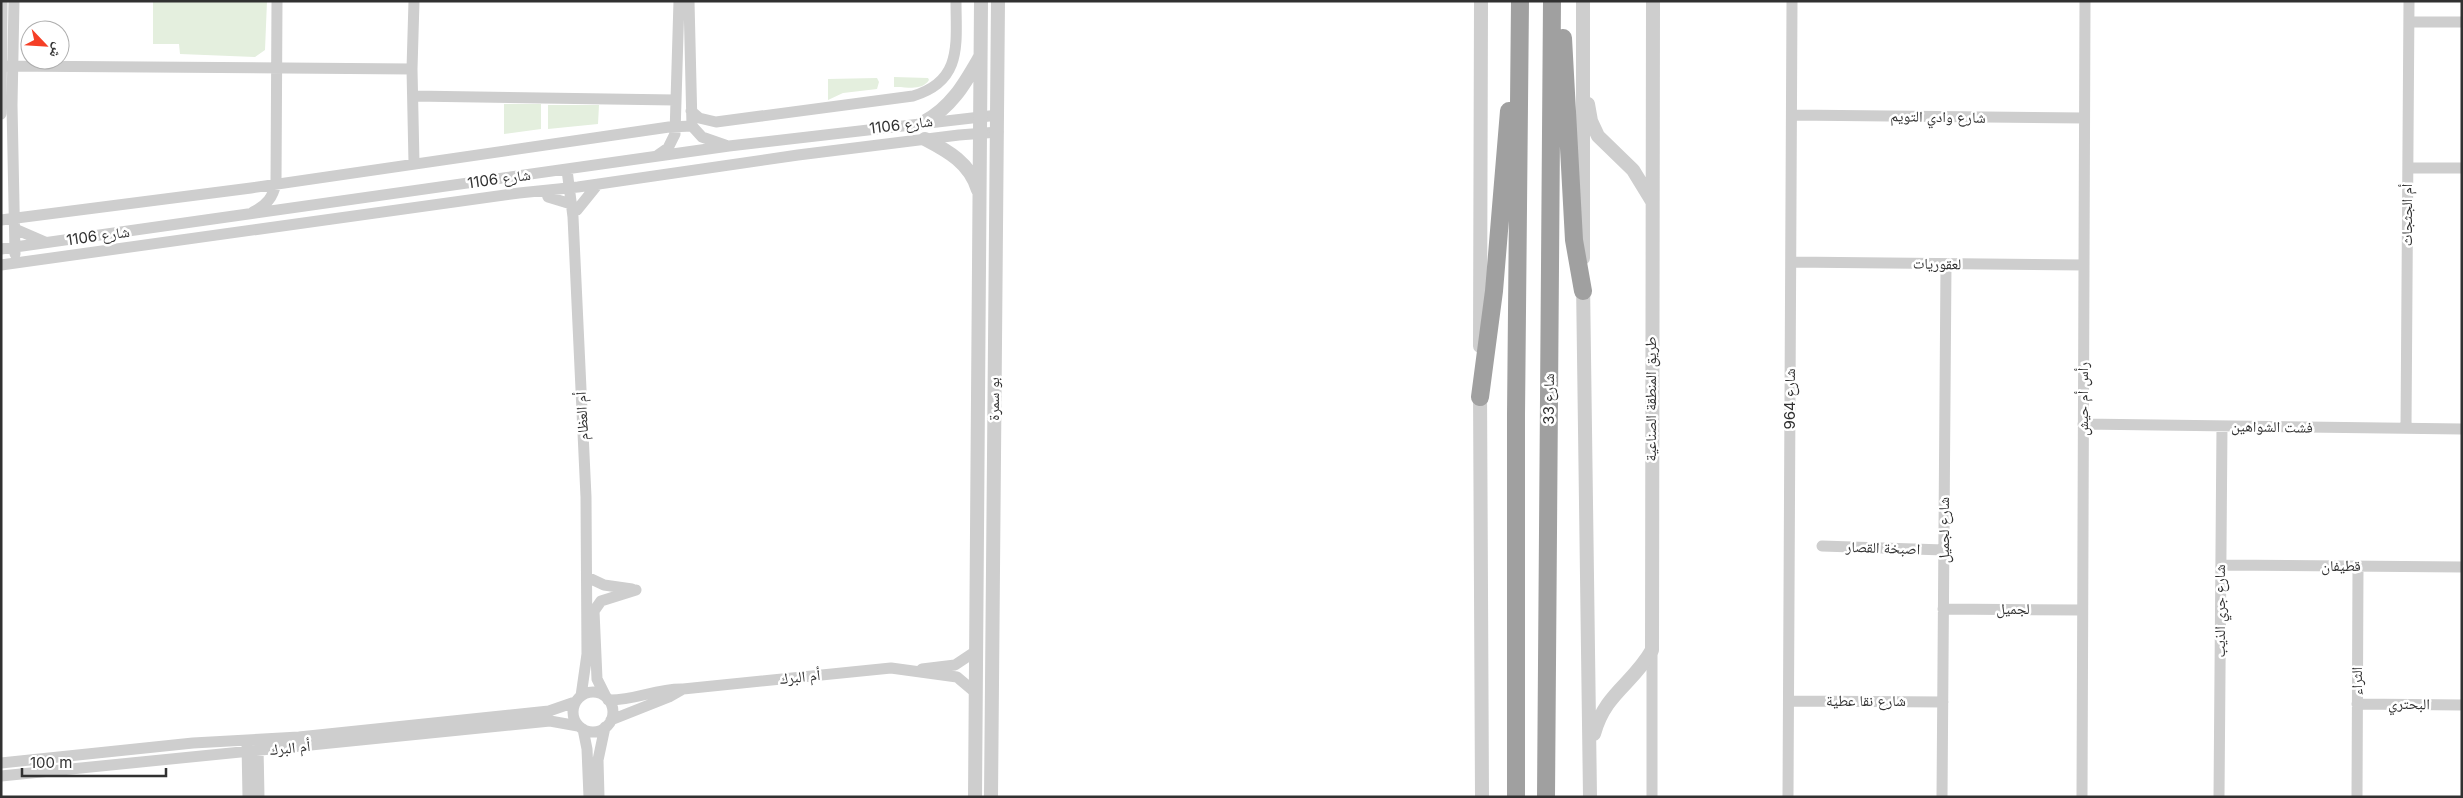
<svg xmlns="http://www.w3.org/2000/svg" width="2463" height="798" font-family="Inter,'Noto Naskh Arabic',sans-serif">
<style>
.green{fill:#e4efde}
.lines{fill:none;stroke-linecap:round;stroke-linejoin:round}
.minor{stroke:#cecece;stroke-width:11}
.tertiary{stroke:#cecece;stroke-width:14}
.trunk{stroke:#a0a0a0;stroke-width:18}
.labels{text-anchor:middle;stroke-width:5;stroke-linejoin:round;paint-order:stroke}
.street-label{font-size:15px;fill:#313131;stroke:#fff}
</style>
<rect width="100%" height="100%" fill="#fff"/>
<!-- green -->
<path class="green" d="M 153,1 L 267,1 L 265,50 L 255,57 L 180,54 L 179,44 L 153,44 Z
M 894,77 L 928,78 L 929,80 C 921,92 906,86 894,87 Z
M 828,79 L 877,78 L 879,82 L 877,89 L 843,93 L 828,100 Z
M 504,104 L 541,104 L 541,129 L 504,134 Z
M 548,105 L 599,105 L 598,124 L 548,129 Z"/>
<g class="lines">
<!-- minor -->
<path class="minor" d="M 14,1 L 12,105 L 15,254
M 689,1 L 692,126 L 702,137 L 725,145
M 2409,22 L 2462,22
M 1,66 L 412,69
M 413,96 L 675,100
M 691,111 L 699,118 L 716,122 L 913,96 C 963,81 956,44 956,1
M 1,114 L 2,1
M 1792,115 L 2084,118
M 658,155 L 668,148 L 675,134 L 679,1
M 414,163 L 412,69 L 414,1
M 2408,168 L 2462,168
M 567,170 L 573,217 L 586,497 L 587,654 L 581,696
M 546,191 L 548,197 L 571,204
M 577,210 L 598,184
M 253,212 C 267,205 273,197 276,183 L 277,1
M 1,220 L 251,188 L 669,127 L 692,126
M 15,229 L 45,242
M 1,249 L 729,146 L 998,115
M 1791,262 L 2084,265
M 1,265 L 519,193 L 578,187 L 798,155 L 959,135 L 998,132
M 2083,424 L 2462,429
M 2406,428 L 2409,1
M 1822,546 L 1944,550
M 2221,565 L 2462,567
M 587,577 L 604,585 L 632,589
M 1943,609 L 2082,610
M 1652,650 L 1652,797
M 922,669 L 955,665 L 976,651
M573 712a20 20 0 1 1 40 0a20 20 0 1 1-40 0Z
M 606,697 L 597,679 L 594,611 L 601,601 L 636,590
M 608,700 C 634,701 657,688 683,689 L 891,668 L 957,677 L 976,693
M 1789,701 L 1943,702
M 2357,704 L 2462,705
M 611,720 L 669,697 L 683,689
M 583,729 L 587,749 L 589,797
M 247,744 L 248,797
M 258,746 L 259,797
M 1,763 L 193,743 L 299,737 L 549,711 L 575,702
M 1,776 L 550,721 L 578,726
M 599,797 L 598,760 L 605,727
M 1788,797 L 1792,1
M 1942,797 L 1946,264
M 2082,797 L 2085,1
M 2219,797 L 2222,426
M 2357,797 L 2358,566"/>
<!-- tertiary -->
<path class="tertiary" d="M 1583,1 L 1583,258
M 1588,104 L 1591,121 L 1598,136 L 1633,170 L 1652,201
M 924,122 C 952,107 965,83 980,57
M 925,139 C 948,151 970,163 978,190
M 1583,282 L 1590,797
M 1480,346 L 1481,1
M 1480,388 L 1482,797
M 1594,734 C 1605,693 1633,684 1652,650 L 1653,1
M 975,797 L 981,1
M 991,797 L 998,1"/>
<!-- trunk -->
<path class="trunk" d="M 1563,38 L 1574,240 L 1583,291
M 1480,397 L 1494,291 L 1509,111
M 1516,797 L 1516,414 L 1520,1
M 1546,797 L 1552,1"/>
</g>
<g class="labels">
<!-- street labels -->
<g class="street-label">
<text transform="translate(1938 117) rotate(1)" y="5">شارع وادي التويم</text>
<text transform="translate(901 125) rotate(-7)" y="5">شارع 1106</text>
<text transform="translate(499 179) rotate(-8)" y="5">شارع 1106</text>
<text transform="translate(2407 215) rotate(-90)" y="5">أم الجثجاث</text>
<text transform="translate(98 236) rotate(-8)" y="5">شارع 1106</text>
<text transform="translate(1937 264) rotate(1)" y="5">لعقوريات</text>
<text transform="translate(994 399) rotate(-90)" y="5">بو سمرة</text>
<text transform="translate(1549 399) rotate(-90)" y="5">شارع 33</text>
<text transform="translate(1651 399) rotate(-90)" y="5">طريق المنطقة الصناعية</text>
<text transform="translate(1790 399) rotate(-90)" y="5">شارع 964</text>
<text transform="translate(2083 399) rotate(-90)" y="5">رأس أم حيش</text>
<text transform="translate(582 416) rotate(-93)" y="5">أم العظام</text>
<text transform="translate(2272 427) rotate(1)" y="5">فشت الشواهين</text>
<text transform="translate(1944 530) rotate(-90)" y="5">شارع لجميل</text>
<text transform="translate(1883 548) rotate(2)" y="5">اصبخة القصار</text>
<text x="2341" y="571">قطيفان</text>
<text x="2013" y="614">لجميل</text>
<text transform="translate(2220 611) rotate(-90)" y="5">شارع جري الذيب</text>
<text transform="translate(800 677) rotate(-6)" y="5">أم البرك</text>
<text transform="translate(2357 681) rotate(-90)" y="5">الثراء</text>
<text x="1866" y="706">شارع نقا عطية</text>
<text transform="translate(2409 704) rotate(1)" y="5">البحتري</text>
<text transform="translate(290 748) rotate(-6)" y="5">أم البرك</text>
</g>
</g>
<!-- border -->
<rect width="2463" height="798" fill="none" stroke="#313131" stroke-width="5"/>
<!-- north arrow -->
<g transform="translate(45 45) rotate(115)"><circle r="24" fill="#ffffff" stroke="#adadad"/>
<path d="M0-4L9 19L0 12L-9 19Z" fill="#f53f26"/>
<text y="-8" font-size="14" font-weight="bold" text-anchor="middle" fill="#313131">ش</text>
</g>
<!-- scale -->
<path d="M22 768v8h144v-8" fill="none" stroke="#313131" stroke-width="2.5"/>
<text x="30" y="768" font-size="15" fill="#313131" stroke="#ffffff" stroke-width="4" paint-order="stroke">100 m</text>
</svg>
